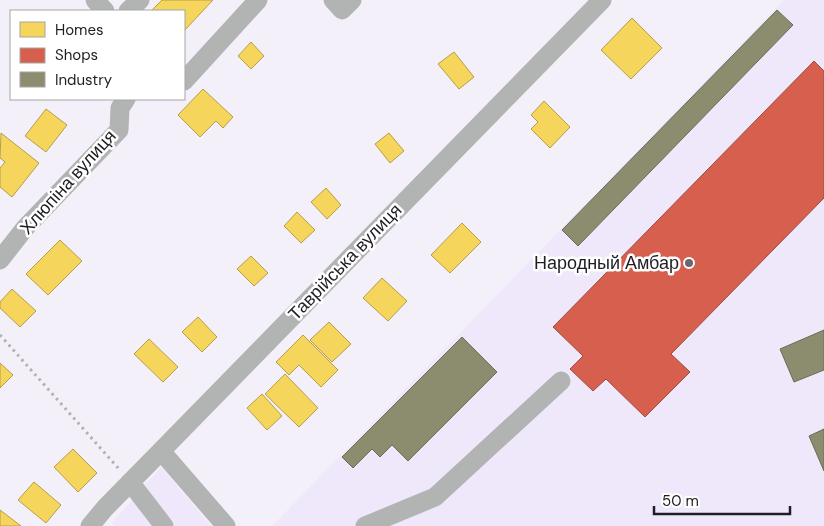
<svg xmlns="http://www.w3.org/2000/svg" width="824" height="526" font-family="'DM Sans',sans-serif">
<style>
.built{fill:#efe8fb}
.homes{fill:#f6d55c;stroke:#b69e4b}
.shops{fill:#d6604d;stroke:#9f4c41}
.industry{fill:#8c8c6e;stroke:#6c6b58}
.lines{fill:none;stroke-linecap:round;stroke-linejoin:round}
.path{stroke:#b1b2b3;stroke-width:3;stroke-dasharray:2.5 4;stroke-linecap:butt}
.minor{stroke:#b1b4b3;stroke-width:19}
.poi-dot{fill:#6a676f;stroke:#fff;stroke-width:2}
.labels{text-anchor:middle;stroke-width:5;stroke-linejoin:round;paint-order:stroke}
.street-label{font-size:18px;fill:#201d24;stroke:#fff}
.poi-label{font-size:18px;fill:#201d24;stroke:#fff;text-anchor:end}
</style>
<rect width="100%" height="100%" fill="#f3f0f9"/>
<!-- built -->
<path class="built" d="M 784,0 L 824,0 L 824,526 L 272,526 Z
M 161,467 L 211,526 L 115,526 L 112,523 Z"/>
<!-- homes -->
<path class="homes" d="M 162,0 L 213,0 L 184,31 L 184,11 L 151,11 Z
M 632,18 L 662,48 L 631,79 L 601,50 Z
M 251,42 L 264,56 L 251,69 L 238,56 Z
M 454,52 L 474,77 L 459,89 L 438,64 Z
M 203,89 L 233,117 L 223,128 L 216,121 L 200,137 L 178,115 Z
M 544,101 L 570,127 L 550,148 L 531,129 L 538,122 L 531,115 Z
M 46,109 L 67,125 L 46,152 L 25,136 Z
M 1,133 L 39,163 L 12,197 L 0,187 L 0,168 L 5,162 L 0,158 Z
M 389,133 L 404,151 L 390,163 L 375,144 Z
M 326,188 L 341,205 L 327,219 L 311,202 Z
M 297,212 L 315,230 L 301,243 L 284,226 Z
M 462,223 L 481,242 L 450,273 L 431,255 Z
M 60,240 L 82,261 L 48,295 L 26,274 Z
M 251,256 L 268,273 L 254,286 L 237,269 Z
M 382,278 L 407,301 L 388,321 L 363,298 Z
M 12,289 L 36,311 L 20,327 L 0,308 L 0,302 Z
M 198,317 L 217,337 L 202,352 L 182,332 Z
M 329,322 L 351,344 L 332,362 L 310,340 Z
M 303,335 L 338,370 L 321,387 L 299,365 L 289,375 L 276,362 Z
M 149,339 L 178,367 L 163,382 L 134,354 Z
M 0,363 L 13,375 L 0,388 Z
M 285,374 L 318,408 L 299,427 L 265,394 Z
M 262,394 L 282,416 L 267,430 L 247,408 Z
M 73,449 L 97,473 L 78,492 L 54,467 Z
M 34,482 L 61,505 L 46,523 L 18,500 Z
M 0,510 L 21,526 L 0,526 Z"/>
<!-- shops -->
<path class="shops" d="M 814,61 L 824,71 L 824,198 L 671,354 L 690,372 L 645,417 L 606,379 L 593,391 L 570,369 L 583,356 L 553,327 Z"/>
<!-- industry -->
<path class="industry" d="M 777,10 L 793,25 L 578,246 L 562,230 Z
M 824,330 L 824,370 L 794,382 L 780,349 Z
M 462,337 L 497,372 L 408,461 L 392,445 L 380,457 L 372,449 L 353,468 L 342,457 Z
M 824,429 L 824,471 L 809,436 Z"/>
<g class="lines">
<!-- path -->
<path class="path" d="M 0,335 L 119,469"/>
<!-- minor -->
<path class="minor" d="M 95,0 L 105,11
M 333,0 L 342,10 L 352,0
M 128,11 L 140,0
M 184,81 L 258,0
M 0,260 L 25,228 L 119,130 L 120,108 L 126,99
M 161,451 L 226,526
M 130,482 L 164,526
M 90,526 L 105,508 L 161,451 L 602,0
M 365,526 L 435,497 L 561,381"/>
</g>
<!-- markers -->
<circle class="poi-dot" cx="689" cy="263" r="5"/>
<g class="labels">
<!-- street labels -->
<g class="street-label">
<text transform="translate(68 182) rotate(-48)" y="6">Хлюпіна вулиця</text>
<text transform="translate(345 262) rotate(-46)" y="6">Таврійська вулиця</text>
</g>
<!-- poi labels -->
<g class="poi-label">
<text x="679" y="269">Народный Амбар</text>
</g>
</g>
<!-- legend -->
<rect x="10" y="10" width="175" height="90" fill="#ffffff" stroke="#a6a5a7"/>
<rect x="20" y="22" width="25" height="15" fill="#f6d55c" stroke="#a6a5a7"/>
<text x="55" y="35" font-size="15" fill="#201d24">Homes</text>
<rect x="20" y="48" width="25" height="15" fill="#d6604d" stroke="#a6a5a7"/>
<text x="55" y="60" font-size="15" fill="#201d24">Shops</text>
<rect x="20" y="72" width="25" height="15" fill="#8c8c6e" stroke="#a6a5a7"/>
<text x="55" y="85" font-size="15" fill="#201d24">Industry</text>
<!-- scale -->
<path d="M654 506v8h136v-8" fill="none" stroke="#201d24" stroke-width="2.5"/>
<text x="662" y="506" font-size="15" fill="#201d24" stroke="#ffffff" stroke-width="4" paint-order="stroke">50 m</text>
</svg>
